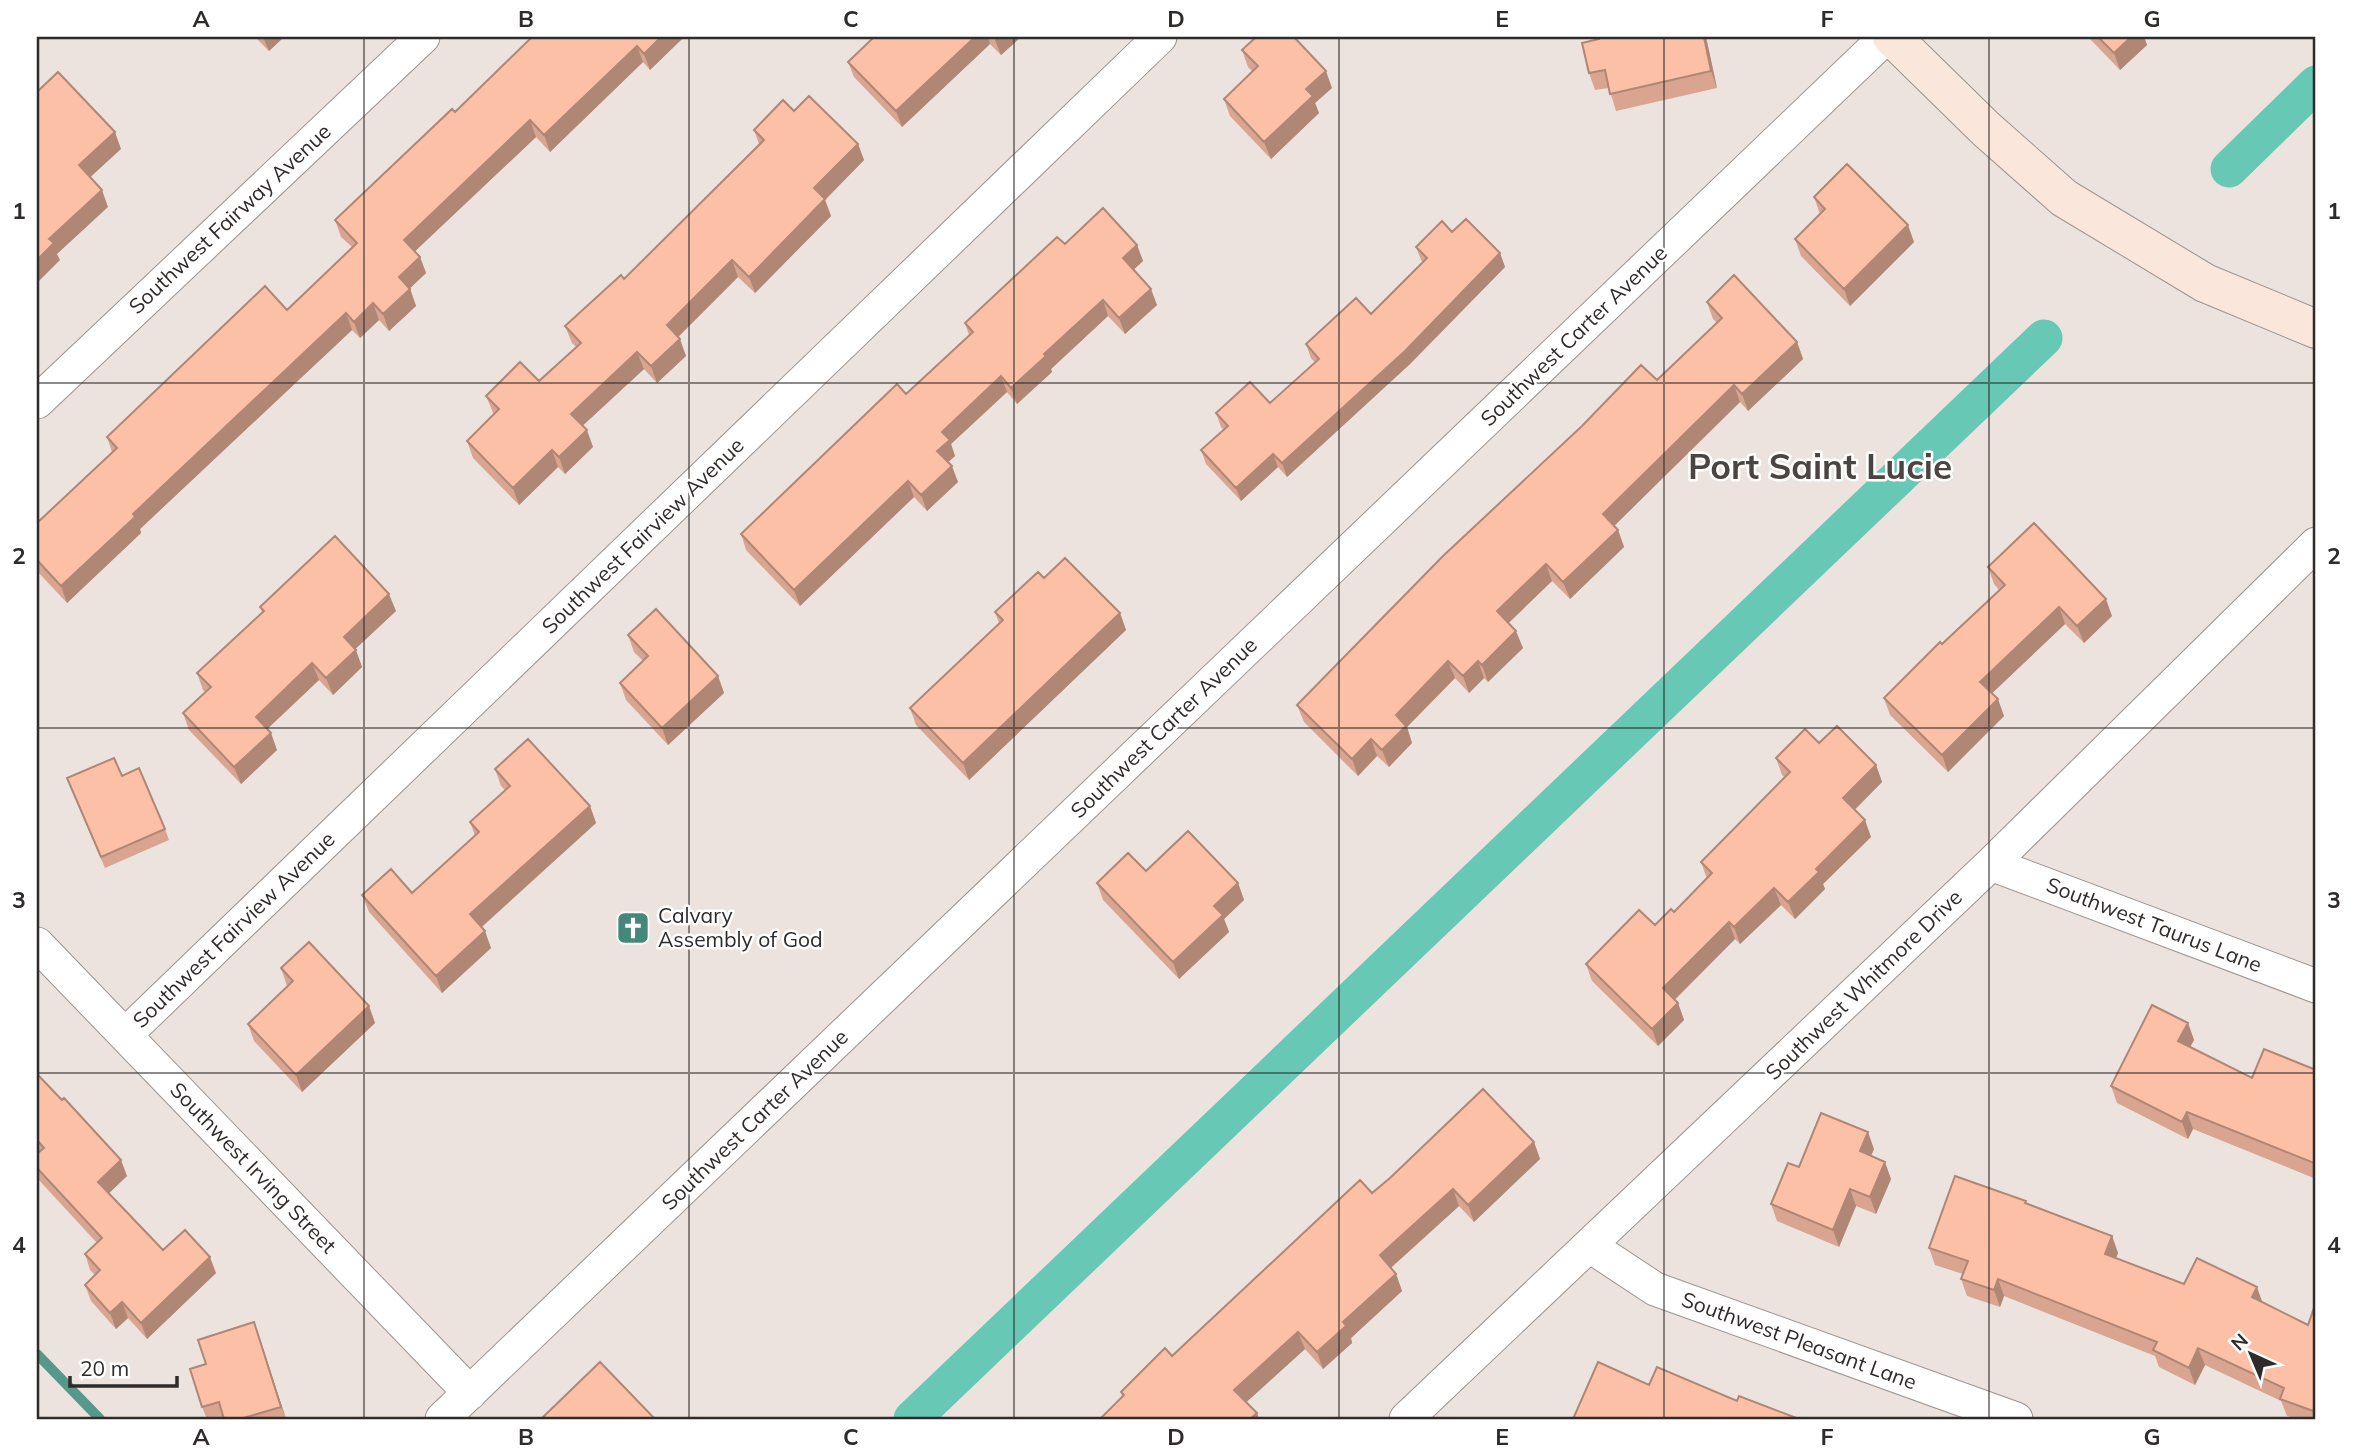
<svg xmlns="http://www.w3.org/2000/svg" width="2353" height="1456" font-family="Mulish,sans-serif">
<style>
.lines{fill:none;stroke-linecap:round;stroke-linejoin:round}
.stream{stroke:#56998b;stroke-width:10}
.canal{stroke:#67c8b5;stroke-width:37}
.street-casing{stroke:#9b938f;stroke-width:35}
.secondary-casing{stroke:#9b938f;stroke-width:40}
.street{stroke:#fff;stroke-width:33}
.secondary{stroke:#fbe6dc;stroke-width:38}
.wall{fill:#d9a590}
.shaded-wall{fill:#b08675}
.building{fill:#fcc0a7;stroke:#b08675;stroke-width:2}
.grid{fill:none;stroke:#2f2b2a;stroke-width:2;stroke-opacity:0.55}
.labels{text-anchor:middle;stroke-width:5;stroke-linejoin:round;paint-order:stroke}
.street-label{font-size:21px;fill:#2f2b2a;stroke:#fff}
.poi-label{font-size:21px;fill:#2f2b2a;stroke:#fff;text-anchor:start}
.town-label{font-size:35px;font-weight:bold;fill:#4c4441;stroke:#fff}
.neatline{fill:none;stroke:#2f2b2a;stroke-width:2.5}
.grid-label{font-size:23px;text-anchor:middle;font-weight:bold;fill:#2f2b2a}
</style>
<rect width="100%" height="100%" fill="#ece3df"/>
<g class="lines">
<!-- stream -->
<path class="stream" d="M 37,1354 L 100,1419"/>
<!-- canal -->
<path class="canal" d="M 2229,169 L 2316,84
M 912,1419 L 2044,338"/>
<defs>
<path id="street" d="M 37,402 L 423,37
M 1991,864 L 2316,986
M 37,944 L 470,1393
M 125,1035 L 1160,37
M 1590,1246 L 1655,1289 L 2016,1419
M 442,1419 L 1886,37
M 1406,1419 L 1991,864 L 2316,544"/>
<path id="secondary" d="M 1892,37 L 1986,129 L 2064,198 L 2205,283 L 2316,329"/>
</defs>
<!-- street casing -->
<use href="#street" class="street-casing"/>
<!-- secondary casing -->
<use href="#secondary" class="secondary-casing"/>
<!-- street -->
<use href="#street" class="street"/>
<!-- secondary -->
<use href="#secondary" class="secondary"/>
</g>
<!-- wall -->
<path class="wall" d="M 255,37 L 284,37 L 269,51 Z
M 532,37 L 684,37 L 650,70 L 643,62 L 550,152 L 536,137 L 415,251 L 420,257 L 426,273 L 410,288 L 416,306 L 389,331 L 379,320 L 360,338 L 352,330 L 140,529 L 141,533 L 67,603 L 37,571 L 37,523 L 112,452 L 107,437 L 287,310 L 352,247 L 341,237 L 335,220 L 455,112 Z
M 874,37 L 1021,37 L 1001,55 L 990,44 L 902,127 L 854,77 L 848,62 Z
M 1706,37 L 1717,88 L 1616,111 L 1609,88 L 1595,90 L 1589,73 Z
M 2088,37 L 2144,37 L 2147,45 L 2120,70 Z
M 1242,50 L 1332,88 L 1315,103 L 1319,113 L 1271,159 L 1230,116 L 1224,99 L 1252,71 L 1248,67 Z
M 794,111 L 858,144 L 864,160 L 825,200 L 831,216 L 755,293 L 738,277 L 678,337 L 686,356 L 657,383 L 644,369 L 583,425 L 593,447 L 565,474 L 558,467 L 519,505 L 473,458 L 467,441 L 494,415 L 486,396 L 539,381 L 576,347 L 572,343 L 565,326 L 624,279 L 759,144 L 754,130 Z
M 1814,197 L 1914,242 L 1850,306 L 1801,256 L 1795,239 L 1820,214 Z
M 1452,232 L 1500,253 L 1505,267 L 1410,364 L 1287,477 L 1278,467 L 1241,501 L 1206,464 L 1201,450 L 1224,430 L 1221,427 L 1216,413 L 1270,403 L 1315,363 L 1311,358 L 1306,344 L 1371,314 L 1423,262 L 1421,260 L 1416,247 Z
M 1065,244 L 1137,245 L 1143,261 L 1134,269 L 1157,305 L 1125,334 L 1108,316 L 1051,369 L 1052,372 L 1017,404 L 1007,392 L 951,444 L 955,456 L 948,462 L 958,482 L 927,511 L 914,497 L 800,606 L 746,550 L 741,534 L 906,394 L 969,335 L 965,323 Z
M 1707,302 L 1797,342 L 1803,359 L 1748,411 L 1740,402 L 1614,526 L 1618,530 L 1624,547 L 1570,599 L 1552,581 L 1509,623 L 1523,648 L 1488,682 L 1484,678 L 1469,693 L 1455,678 L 1407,727 L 1412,743 L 1389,767 L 1377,756 L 1358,776 L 1304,722 L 1297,705 L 1657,380 L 1717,323 L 1713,319 Z
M 1988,567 L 2112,616 L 2084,643 L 2065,624 L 1992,693 L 2004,716 L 1948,772 L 1890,715 L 1884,698 L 1999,590 L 1994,584 Z
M 1044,578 L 1120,613 L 1126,630 L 969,780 L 916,725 L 910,708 L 999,623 L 995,612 Z
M 260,607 L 396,611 L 355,649 L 362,667 L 333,695 L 319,680 L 267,729 L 277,750 L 241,784 L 189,730 L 183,713 L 205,692 L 203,690 L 197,673 L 262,612 Z
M 628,635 L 718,676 L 724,693 L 668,745 L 626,700 L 620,683 L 643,661 L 634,652 Z
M 1819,743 L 1876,765 L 1882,782 L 1855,810 L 1871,837 L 1823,884 L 1825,889 L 1795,919 L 1781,905 L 1740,944 L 1735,939 L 1675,1000 L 1678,1003 L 1684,1020 L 1658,1046 L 1592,981 L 1586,964 L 1655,925 L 1674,912 L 1707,879 L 1701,862 L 1784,777 L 1782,775 L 1776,758 Z
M 495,769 L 590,806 L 596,823 L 482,927 L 491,948 L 442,993 L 369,912 L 362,895 L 412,893 L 475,836 L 470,822 L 505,790 L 501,786 Z
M 122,776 L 165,829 L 169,840 L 105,868 L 67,778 Z
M 1146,871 L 1238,883 L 1244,900 L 1224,919 L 1229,932 L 1179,979 L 1103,900 L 1097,883 Z
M 281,968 L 369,1006 L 375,1023 L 302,1092 L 254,1041 L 248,1024 L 287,986 Z
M 2188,1023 L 2194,1040 L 2190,1047 L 2252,1078 L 2316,1070 L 2316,1179 L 2193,1129 L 2188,1139 L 2117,1103 L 2111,1086 Z
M 37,1074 L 127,1176 L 109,1193 L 163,1250 L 216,1273 L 147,1339 L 128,1318 L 116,1329 L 91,1301 L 85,1285 L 95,1275 L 90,1270 L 85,1254 L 97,1243 L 37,1178 L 37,1154 L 39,1152 L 37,1149 Z
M 1534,1142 L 1540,1159 L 1474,1222 L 1459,1206 L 1391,1268 L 1396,1274 L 1402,1291 L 1351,1338 L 1352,1343 L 1323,1369 L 1305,1349 L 1246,1402 L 1257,1413 L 1259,1419 L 1100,1419 L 1122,1397 L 1121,1392 L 1172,1356 L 1372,1193 Z
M 1874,1149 L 1871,1156 L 1891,1179 L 1876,1214 L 1856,1206 L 1839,1247 L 1777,1221 L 1771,1204 L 1799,1167 Z
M 2026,1201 L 2026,1203 L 2112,1236 L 2118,1253 L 2116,1258 L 2184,1284 L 2263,1303 L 2308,1325 L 2316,1302 L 2316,1419 L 2297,1419 L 2287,1416 L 2281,1401 L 2205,1365 L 2195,1385 L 2159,1367 L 2155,1356 L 2004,1296 L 2000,1307 L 1967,1296 L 1961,1279 L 1963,1274 L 1935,1265 L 1929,1248 Z
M 254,1322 L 286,1419 L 207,1419 L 202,1407 L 206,1364 Z"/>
<!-- shaded-wall -->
<path class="shaded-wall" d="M 263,37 L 284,37 L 269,51 Z
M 661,37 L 684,37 L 650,70 L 644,54 Z
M 975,37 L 988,37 L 990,44 L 902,127 L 896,111 Z
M 998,37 L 1021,37 L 1001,55 L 995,40 Z
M 1704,37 L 1706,37 L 1717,88 L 1711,71 Z
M 2131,37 L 2144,37 L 2147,45 L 2120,70 L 2114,53 Z
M 637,46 L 643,62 L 550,152 L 544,135 Z
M 1326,71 L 1332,88 L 1315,103 L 1319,113 L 1271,159 L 1264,142 L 1306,89 Z
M 530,120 L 536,137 L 410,256 L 404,240 Z
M 115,132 L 121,149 L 85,182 L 79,165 Z
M 858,144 L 864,160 L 825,200 L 831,216 L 755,293 L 749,277 L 814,188 Z
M 102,190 L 108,207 L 57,254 L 60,260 L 37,283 L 37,260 L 49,239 Z
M 1908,225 L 1914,242 L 1850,306 L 1844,289 Z
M 1137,245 L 1143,261 L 1129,274 L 1123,258 Z
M 1500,253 L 1505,267 L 1410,364 L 1287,477 L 1282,463 Z
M 420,257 L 426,273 L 405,293 L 399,277 Z
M 732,260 L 738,277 L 673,342 L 667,325 Z
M 410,289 L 416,306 L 389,331 L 383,314 Z
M 1151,289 L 1157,305 L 1125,334 L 1119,318 Z
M 1103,300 L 1108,316 L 1051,369 L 1052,372 L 1017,404 L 1011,388 L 1044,354 Z
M 373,303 L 379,320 L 360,338 L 354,322 Z
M 346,313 L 352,330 L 140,529 L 141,533 L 67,603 L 61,586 L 133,514 Z
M 680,339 L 686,356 L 657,383 L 651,366 Z
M 1797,342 L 1803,359 L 1748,411 L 1742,394 Z
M 637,352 L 644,369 L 577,431 L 571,414 Z
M 1001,376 L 1007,392 L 951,444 L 955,456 L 943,467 L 937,451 L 942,432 Z
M 1734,385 L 1740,402 L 1609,531 L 1603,514 Z
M 587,430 L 593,447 L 565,474 L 559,457 Z
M 552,450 L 558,467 L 519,505 L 513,488 Z
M 1273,454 L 1278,467 L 1241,501 L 1236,488 Z
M 952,466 L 958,482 L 927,511 L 921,495 Z
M 908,481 L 914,497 L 800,606 L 794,590 Z
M 1618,530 L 1624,547 L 1570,599 L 1563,582 Z
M 1546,564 L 1552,581 L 1503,628 L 1497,611 Z
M 389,594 L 396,611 L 350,654 L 344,637 Z
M 2106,599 L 2112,616 L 2084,643 L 2077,626 Z
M 2059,607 L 2065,624 L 1986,699 L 1980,682 Z
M 1120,613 L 1126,630 L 969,780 L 963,763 Z
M 1516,631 L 1523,648 L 1488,682 L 1482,665 Z
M 356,650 L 362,667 L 333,695 L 326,678 Z
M 1448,661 L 1455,678 L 1407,727 L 1412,743 L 1389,767 L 1382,750 L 1396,715 Z
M 1478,661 L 1484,678 L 1469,693 L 1463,676 Z
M 312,663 L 319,680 L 262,734 L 256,717 Z
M 718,676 L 724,693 L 668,745 L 662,728 Z
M 1998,699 L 2004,716 L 1948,772 L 1942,755 Z
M 271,733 L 277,750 L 241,784 L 234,767 Z
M 1371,739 L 1377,756 L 1358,776 L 1352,759 Z
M 1876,765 L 1882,782 L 1849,815 L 1843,798 Z
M 590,806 L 596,823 L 477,931 L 470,914 Z
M 1865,820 L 1871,837 L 1823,884 L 1825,889 L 1795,919 L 1788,902 L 1816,869 Z
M 1238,883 L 1244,900 L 1224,919 L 1229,932 L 1179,979 L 1173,962 L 1214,906 Z
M 1774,888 L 1781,905 L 1740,944 L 1734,927 Z
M 1729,922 L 1735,939 L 1669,1005 L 1663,988 Z
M 485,931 L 491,948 L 442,993 L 436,976 Z
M 1678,1003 L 1684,1020 L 1658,1046 L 1652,1029 Z
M 369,1006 L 375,1023 L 302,1092 L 296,1075 Z
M 2188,1023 L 2194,1040 L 2184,1058 L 2178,1041 Z
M 2187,1112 L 2193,1129 L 2188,1139 L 2182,1122 Z
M 1868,1132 L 1874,1149 L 1866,1168 L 1860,1151 Z
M 1534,1142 L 1540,1159 L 1474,1222 L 1468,1205 Z
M 121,1160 L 127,1176 L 104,1198 L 98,1182 Z
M 1885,1162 L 1891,1179 L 1876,1214 L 1870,1197 Z
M 1453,1189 L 1459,1206 L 1386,1272 L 1380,1255 Z
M 1850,1189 L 1856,1206 L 1839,1247 L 1833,1230 Z
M 2112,1236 L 2118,1253 L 2111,1271 L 2105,1254 Z
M 210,1257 L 216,1273 L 147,1339 L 141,1323 Z
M 1396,1274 L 1402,1291 L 1351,1338 L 1352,1343 L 1323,1369 L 1317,1352 L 1343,1322 Z
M 1998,1279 L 2004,1296 L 2000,1307 L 1994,1290 Z
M 2257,1287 L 2263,1304 L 2252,1297 Z
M 122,1302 L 128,1318 L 116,1329 L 110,1313 Z
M 254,1322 L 260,1339 L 286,1419 L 281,1407 Z
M 1298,1332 L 1305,1349 L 1241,1407 L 1234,1390 Z
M 2198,1348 L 2205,1365 L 2195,1385 L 2189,1368 Z
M 1257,1413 L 1259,1419 L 1250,1419 Z"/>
<!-- building -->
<path class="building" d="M 532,37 L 661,37 L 644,54 L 637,46 L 544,135 L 530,120 L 404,240 L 420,257 L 399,277 L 410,289 L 383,314 L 373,303 L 354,322 L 346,313 L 133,514 L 135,517 L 61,586 L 37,560 L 37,523 L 117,448 L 107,437 L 265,286 L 287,310 L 357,243 L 335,220 L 452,109 L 455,112 Z
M 874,37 L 975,37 L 896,111 L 848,62 Z
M 1256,37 L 1294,37 L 1326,71 L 1306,89 L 1313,96 L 1264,142 L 1224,99 L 1258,66 L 1242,50 Z
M 1599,37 L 1704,37 L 1711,71 L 1610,94 L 1605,70 L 1589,73 L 1582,43 L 1599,39 Z
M 2098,37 L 2131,37 L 2114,53 Z
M 58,72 L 115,132 L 79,165 L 102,190 L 49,239 L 54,243 L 37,260 L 37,92 Z
M 809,96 L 858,144 L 814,188 L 825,199 L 749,277 L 732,260 L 667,325 L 680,339 L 651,366 L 637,352 L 571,414 L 587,430 L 559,457 L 552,450 L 513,488 L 467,441 L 499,409 L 486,396 L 520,362 L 539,381 L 581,343 L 565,326 L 621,275 L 624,279 L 764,140 L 754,130 L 783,100 L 794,111 Z
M 1847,164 L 1908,225 L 1844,289 L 1795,239 L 1825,209 L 1814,197 Z
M 1103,208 L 1137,245 L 1123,258 L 1151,289 L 1119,318 L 1103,300 L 1044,354 L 1046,356 L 1011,388 L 1001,376 L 942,432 L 950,440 L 937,451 L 952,466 L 921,495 L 908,481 L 794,590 L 741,534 L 897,384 L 906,394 L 973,332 L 965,323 L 1057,237 L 1065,244 Z
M 1466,219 L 1500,253 L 1405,351 L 1282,463 L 1273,454 L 1236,488 L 1201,450 L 1228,426 L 1216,413 L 1250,382 L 1270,403 L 1319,359 L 1306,344 L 1356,298 L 1371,314 L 1427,258 L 1416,247 L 1442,221 L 1452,232 Z
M 1734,275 L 1797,342 L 1742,394 L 1734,385 L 1603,514 L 1618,530 L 1563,582 L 1546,564 L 1497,611 L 1516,631 L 1482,665 L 1478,661 L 1463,676 L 1448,661 L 1396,715 L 1406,726 L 1382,750 L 1371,739 L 1352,759 L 1297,705 L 1443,556 L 1582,426 L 1641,365 L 1657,380 L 1722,318 L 1707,302 Z
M 2034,523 L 2106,599 L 2077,626 L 2059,607 L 1980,682 L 1998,699 L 1942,755 L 1884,698 L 1940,642 L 1942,644 L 2005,585 L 1988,567 Z
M 335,536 L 389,594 L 344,637 L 356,650 L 326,678 L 312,663 L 256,717 L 271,733 L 234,767 L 183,713 L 211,687 L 197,673 L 264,611 L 260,607 Z
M 1065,558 L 1120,613 L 963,763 L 910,708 L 1003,620 L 995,612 L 1038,572 L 1044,578 Z
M 656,609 L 718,676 L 662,728 L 620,683 L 648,656 L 628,635 Z
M 1837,726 L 1876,765 L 1843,798 L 1865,820 L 1816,869 L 1819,872 L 1788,902 L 1774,888 L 1734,927 L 1729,922 L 1663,988 L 1678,1003 L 1652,1029 L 1586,964 L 1639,910 L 1655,925 L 1671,909 L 1674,912 L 1712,873 L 1701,862 L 1790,772 L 1776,758 L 1805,729 L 1819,743 Z
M 528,739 L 590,806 L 470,914 L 485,931 L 436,976 L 362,895 L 391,869 L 412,893 L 479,832 L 470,822 L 510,786 L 495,769 Z
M 114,758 L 122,776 L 139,768 L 165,829 L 101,857 L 67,778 Z
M 1188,831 L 1238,883 L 1214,906 L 1223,915 L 1173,962 L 1097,883 L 1128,853 L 1146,871 Z
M 309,942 L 369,1006 L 296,1075 L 248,1024 L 293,981 L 281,968 Z
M 2152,1005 L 2188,1023 L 2178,1041 L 2252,1078 L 2264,1049 L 2316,1070 L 2316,1157 L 2314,1163 L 2187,1112 L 2182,1122 L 2111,1086 Z
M 37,1074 L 62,1100 L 64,1098 L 121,1160 L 98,1182 L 163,1250 L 185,1230 L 210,1257 L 141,1323 L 122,1302 L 110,1313 L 85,1285 L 100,1270 L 85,1254 L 102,1238 L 37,1168 L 37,1154 L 44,1148 L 37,1140 Z
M 1483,1089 L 1534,1142 L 1468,1205 L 1453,1189 L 1380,1255 L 1396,1274 L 1343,1322 L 1346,1326 L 1317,1352 L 1298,1332 L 1234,1390 L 1257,1413 L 1250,1419 L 1100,1419 L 1124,1395 L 1121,1392 L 1165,1348 L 1172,1356 L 1360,1180 L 1372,1193 L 1390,1178 Z
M 1821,1113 L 1868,1132 L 1860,1151 L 1885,1162 L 1870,1197 L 1850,1189 L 1833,1230 L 1771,1204 L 1788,1163 L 1799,1167 Z
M 1955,1176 L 2026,1201 L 2025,1203 L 2112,1236 L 2105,1254 L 2184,1284 L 2197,1258 L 2257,1287 L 2252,1297 L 2308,1325 L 2316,1302 L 2316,1412 L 2280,1399 L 2284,1388 L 2198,1348 L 2189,1368 L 2153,1350 L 2157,1342 L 1998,1279 L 1994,1290 L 1961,1279 L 1968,1261 L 1929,1248 Z
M 254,1322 L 281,1407 L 240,1419 L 224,1419 L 219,1402 L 202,1407 L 190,1369 L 206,1364 L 198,1340 Z
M 600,1362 L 655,1419 L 543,1419 L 542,1418 Z
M 1598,1362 L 1649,1385 L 1657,1367 L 1737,1401 L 1739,1396 L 1799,1419 L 1573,1419 Z"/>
<!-- grid -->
<path class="grid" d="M 364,37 L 364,1419M 689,37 L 689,1419M 1014,37 L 1014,1419M 1339,37 L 1339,1419M 1664,37 L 1664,1419M 1989,37 L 1989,1419M 37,383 L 2316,383M 37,728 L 2316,728M 37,1073 L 2316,1073"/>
<!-- icons -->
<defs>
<symbol id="church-square" viewBox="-11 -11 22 22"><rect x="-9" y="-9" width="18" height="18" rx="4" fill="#45887a" stroke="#fff"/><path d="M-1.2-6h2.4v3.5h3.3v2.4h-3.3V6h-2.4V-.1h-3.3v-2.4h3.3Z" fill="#fff"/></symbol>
</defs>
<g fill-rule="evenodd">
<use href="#church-square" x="614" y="909" width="38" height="38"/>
</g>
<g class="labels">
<!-- street labels -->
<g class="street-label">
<text transform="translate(230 219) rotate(-43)" y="7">Southwest Fairway Avenue</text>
<text transform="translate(1574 336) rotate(-44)" y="7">Southwest Carter Avenue</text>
<text transform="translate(643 536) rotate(-44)" y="7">Southwest Fairview Avenue</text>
<text transform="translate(1164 728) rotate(-44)" y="7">Southwest Carter Avenue</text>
<text transform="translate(2154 925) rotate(21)" y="7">Southwest Taurus Lane</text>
<text transform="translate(234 930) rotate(-44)" y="7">Southwest Fairview Avenue</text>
<text transform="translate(1864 985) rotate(-44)" y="7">Southwest Whitmore Drive</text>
<text transform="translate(755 1120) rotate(-44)" y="7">Southwest Carter Avenue</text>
<text transform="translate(253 1168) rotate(46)" y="7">Southwest Irving Street</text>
<text transform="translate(1799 1341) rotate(20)" y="7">Southwest Pleasant Lane</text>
</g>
<!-- poi labels -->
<g class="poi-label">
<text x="658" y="923">Calvary<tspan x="658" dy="24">Assembly of God</tspan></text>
</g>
<!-- town labels -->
<g class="town-label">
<text x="1820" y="479">Port Saint Lucie</text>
</g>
</g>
<!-- border -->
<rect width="2353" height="1456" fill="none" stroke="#ffffff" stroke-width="77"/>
<!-- north arrow -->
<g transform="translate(2251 1354) rotate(316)" stroke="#ffffff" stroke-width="5" paint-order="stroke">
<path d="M0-5L12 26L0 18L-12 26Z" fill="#2f2b2a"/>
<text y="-10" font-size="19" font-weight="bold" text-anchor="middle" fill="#2f2b2a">N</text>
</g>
<!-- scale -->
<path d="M70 1376v10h107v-10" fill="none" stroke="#2f2b2a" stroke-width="3.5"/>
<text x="80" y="1376" font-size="21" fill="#2f2b2a" stroke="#ffffff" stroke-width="5" paint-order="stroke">20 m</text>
<rect x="38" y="38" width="2276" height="1380" class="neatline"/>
<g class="grid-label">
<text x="201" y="27">A</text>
<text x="526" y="27">B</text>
<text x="851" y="27">C</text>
<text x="1176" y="27">D</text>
<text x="1502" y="27">E</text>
<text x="1827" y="27">F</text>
<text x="2152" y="27">G</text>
<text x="19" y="219">1</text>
<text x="2334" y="219">1</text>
<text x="19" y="564">2</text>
<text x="2334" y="564">2</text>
<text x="19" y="908">3</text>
<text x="2334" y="908">3</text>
<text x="19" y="1253">4</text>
<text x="2334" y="1253">4</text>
<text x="201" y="1445">A</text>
<text x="526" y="1445">B</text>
<text x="851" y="1445">C</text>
<text x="1176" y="1445">D</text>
<text x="1502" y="1445">E</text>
<text x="1827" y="1445">F</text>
<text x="2152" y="1445">G</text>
</g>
</svg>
